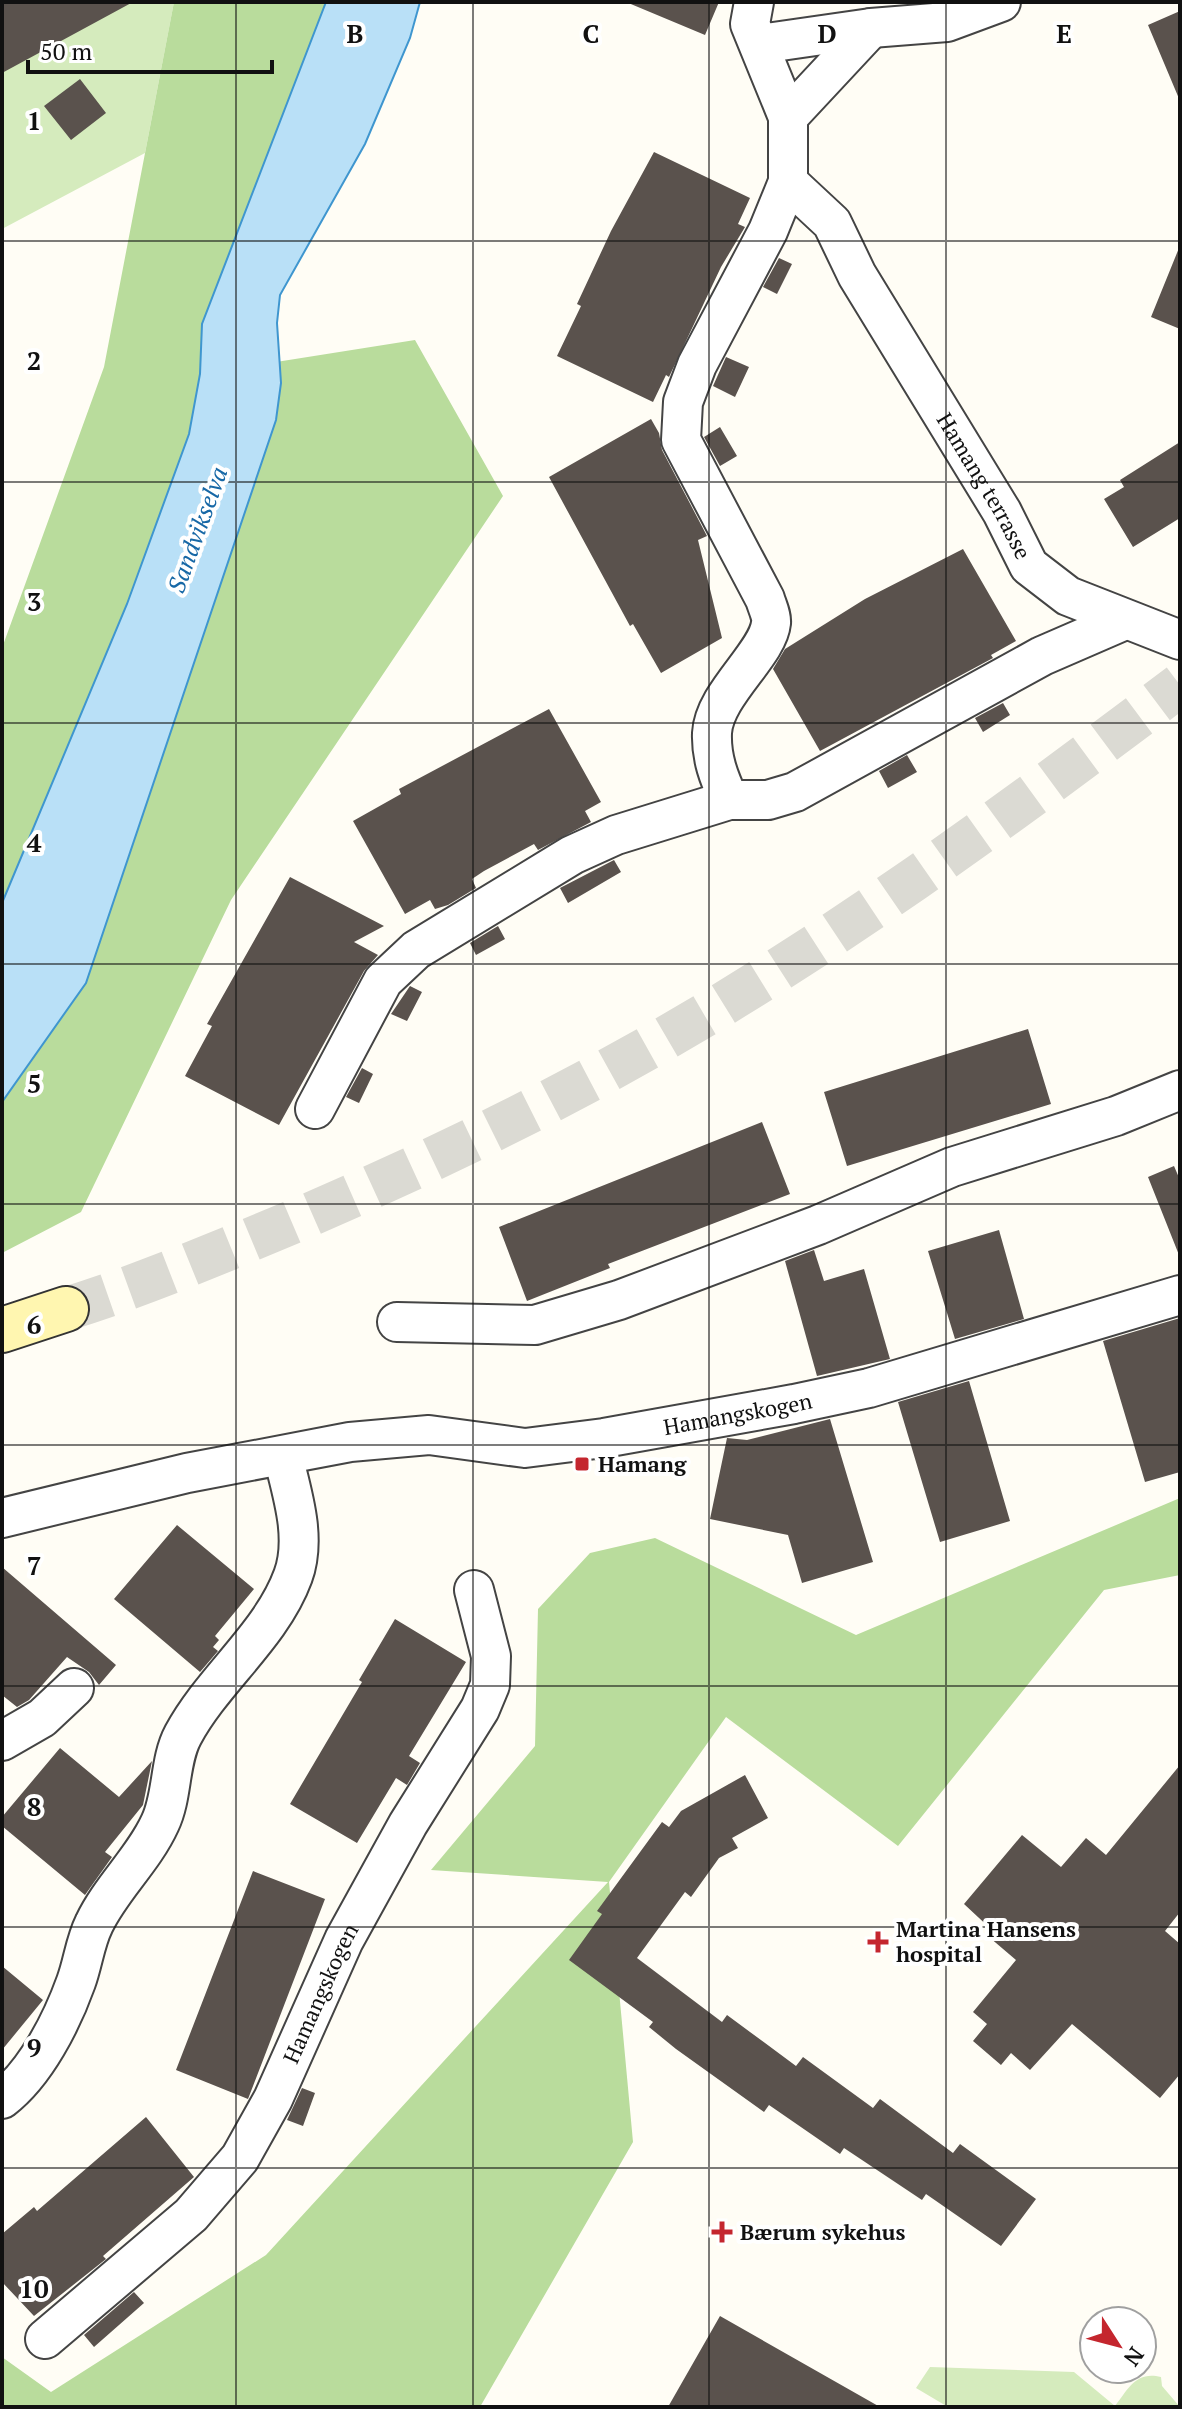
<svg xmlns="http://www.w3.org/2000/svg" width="1182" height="2409" font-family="'PT Serif',serif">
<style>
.green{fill:#d5ebbd}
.forest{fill:#b9dc9c}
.water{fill:#b9e0f7;stroke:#3f96cf;stroke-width:2}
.building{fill:#5a524d}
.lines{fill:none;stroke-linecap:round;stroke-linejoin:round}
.secondary-tunnel{stroke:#dbdad3;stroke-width:44;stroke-dasharray:44 22;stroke-linecap:butt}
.street-casing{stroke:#444;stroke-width:42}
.secondary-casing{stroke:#333;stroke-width:48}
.street{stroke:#fff;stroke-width:38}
.secondary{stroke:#fff6b0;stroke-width:44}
.grid{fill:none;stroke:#111;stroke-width:2;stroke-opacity:0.55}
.poi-dot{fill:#c4262e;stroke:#fff;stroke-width:3}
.labels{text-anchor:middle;stroke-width:8;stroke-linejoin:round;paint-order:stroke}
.street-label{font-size:22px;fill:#111;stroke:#fff}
.poi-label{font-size:22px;font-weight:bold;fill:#111;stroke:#fff;text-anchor:start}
.water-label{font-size:24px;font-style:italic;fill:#1768a6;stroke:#fff}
.grid-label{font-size:26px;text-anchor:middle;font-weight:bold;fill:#111;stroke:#fff;stroke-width:8;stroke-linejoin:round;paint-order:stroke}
</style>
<rect width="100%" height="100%" fill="#fffdf5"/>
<!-- green -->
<path class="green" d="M 5,2 L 174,2 L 145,153 L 2,229 L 2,5 Z
M 930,2367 L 1074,2372 L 1115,2406 C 1129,2388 1136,2371 1161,2377 L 1162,2386 L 1180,2407 L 948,2407 L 916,2388 Z"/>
<!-- forest -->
<path class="forest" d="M 174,2 L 326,2 L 202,324 L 200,374 L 415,340 L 503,496 L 231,900 L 81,1212 L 2,1253 L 2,648 L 104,367 Z
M 1180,1498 L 1180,1575 L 1104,1590 L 898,1846 L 726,1717 L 609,1882 L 633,2142 L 480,2407 L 2,2407 L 2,2357 L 51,2392 L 266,2255 L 608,1882 L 431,1870 L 535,1746 L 538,1609 L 590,1553 L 655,1538 L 856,1635 Z"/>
<!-- water -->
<path class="water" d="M 326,2 L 420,2 L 410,38 L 365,144 L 280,295 L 277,323 L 281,383 L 276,420 L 86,983 L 2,1102 L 2,903 L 127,604 L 189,434 L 200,374 L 202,324 Z"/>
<!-- building -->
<path class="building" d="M 2,2 L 133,2 L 2,73 Z
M 626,2 L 719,2 L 705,35 Z
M 1180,11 L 1180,101 L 1148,25 Z
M 80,79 L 106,113 L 71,140 L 44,106 Z
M 654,152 L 750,198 L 738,224 L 745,227 L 721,267 L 669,377 L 666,375 L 653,402 L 557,356 L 581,306 L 577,304 L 611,231 Z
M 1179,248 L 1180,248 L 1180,329 L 1151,317 Z
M 779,258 L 792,264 L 777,294 L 763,287 Z
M 726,357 L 749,367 L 735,397 L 713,386 Z
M 651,419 L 659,433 L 662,450 L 707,536 L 698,540 L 722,638 L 661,673 L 633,624 L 630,626 L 549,477 Z
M 720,427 L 737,456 L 720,466 L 704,437 Z
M 1180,442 L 1180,518 L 1133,547 L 1104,499 L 1124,487 L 1120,480 Z
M 963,549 L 1016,641 L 991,655 L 993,658 L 820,751 L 773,669 L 785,649 L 865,599 Z
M 1003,703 L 1010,715 L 983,732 L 975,718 Z
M 549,709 L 601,802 L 585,811 L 591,822 L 538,850 L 534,844 L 484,871 L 472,879 L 476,888 L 448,905 L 435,909 L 430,900 L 405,914 L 353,821 L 401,794 L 399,789 Z
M 907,755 L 917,772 L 888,788 L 879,771 Z
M 614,860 L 621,872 L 568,903 L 560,888 Z
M 290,877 L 384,926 L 354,942 L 378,955 L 364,971 L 279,1125 L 185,1076 L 212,1026 L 207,1024 Z
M 498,926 L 505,939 L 476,955 L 470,943 Z
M 410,986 L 422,992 L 407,1021 L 391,1014 Z
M 1028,1029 L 1051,1104 L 847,1166 L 824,1092 Z
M 362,1068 L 373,1074 L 359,1103 L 346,1097 Z
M 762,1122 L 790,1194 L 608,1264 L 610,1268 L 527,1301 L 499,1227 Z
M 1174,1166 L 1180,1180 L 1179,1255 L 1148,1177 Z
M 999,1230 L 1024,1319 L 955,1339 L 928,1251 Z
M 814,1250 L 824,1281 L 864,1269 L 890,1359 L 817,1376 L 785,1261 Z
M 1180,1318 L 1180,1472 L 1145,1482 L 1103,1341 Z
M 969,1381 L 1010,1521 L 940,1542 L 898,1402 Z
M 830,1419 L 873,1562 L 802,1583 L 788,1535 L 710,1519 L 727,1438 L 747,1440 Z
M 177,1525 L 254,1589 L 215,1636 L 219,1640 L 213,1647 L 218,1651 L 200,1672 L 114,1599 Z
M 2,1567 L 116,1665 L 99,1685 L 89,1672 L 67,1657 L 29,1700 L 17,1707 L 2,1695 Z
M 395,1619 L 466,1662 L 409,1756 L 420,1763 L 407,1785 L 396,1778 L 357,1843 L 290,1804 L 362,1682 L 359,1680 Z
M 60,1748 L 119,1797 L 152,1761 L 143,1805 L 105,1852 L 112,1857 L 85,1895 L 2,1826 L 2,1817 Z
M 1180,1765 L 1180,1912 L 1165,1931 L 1180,1944 L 1180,2074 L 1160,2098 L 1072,2024 L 1030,2070 L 1011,2053 L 1001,2065 L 973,2041 L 987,2024 L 973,2012 L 1016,1960 L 989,1937 L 993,1931 L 964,1904 L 1022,1835 L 1061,1867 L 1086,1838 L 1106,1855 Z
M 745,1775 L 768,1818 L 732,1838 L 738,1848 L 719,1858 L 691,1897 L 685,1892 L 637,1958 L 722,2022 L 727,2015 L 796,2066 L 803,2057 L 873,2108 L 880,2099 L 953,2153 L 960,2144 L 1036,2199 L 1001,2246 L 926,2194 L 922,2200 L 844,2148 L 840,2154 L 769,2105 L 764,2112 L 676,2049 L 649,2027 L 653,2022 L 569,1960 L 602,1914 L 597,1911 L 662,1822 L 669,1827 L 681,1811 Z
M 253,1871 L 325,1899 L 248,2099 L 176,2070 Z
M 2,1966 L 43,2000 L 2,2050 Z
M 302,2088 L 315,2093 L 303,2126 L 287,2120 Z
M 146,2117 L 194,2177 L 103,2256 L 106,2259 L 34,2316 L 2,2282 L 2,2234 L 34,2207 L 37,2211 Z
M 134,2292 L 144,2303 L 94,2347 L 84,2335 Z
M 720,2316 L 880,2407 L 668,2407 Z"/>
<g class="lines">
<!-- secondary-tunnel -->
<path class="secondary-tunnel" d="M 66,1309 C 140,1286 211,1256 283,1226 C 431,1163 577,1092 715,1009 C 877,911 1029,799 1180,685"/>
<defs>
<g id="street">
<path id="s1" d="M 754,2 L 750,24 L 788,117 L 788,182 L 832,223 L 857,275 L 1002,512 L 1029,566 L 1068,596 L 1180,640"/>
<path d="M 760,44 L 871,28 L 947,22 L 1001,2"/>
<path d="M 788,117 L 871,28"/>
<path d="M 729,800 C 719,778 711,758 712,733 C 714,694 768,654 771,623 C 772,616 767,606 765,599 L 681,440 L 683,402 L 697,365 L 768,231 L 788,182"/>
<path d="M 315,1109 L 383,981 L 416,950 L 572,855 L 616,835 L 729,800 L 768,800 L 795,792 L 1042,656 L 1125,620"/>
<path d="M 397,1322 L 535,1325 L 619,1300 L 818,1225 L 952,1167 L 1116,1116 L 1180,1090"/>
<path id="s2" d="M 2,1518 L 187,1473 L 350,1442 L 429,1435 L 525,1448 L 604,1438 L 794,1404 L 869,1388 L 1180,1295"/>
<path d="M 2,1741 L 42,1718 L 74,1688"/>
<path d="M 2,2099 C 36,2073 62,2021 76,1982 C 83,1963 85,1942 94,1924 C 111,1888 143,1860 160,1823 C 173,1796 169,1761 183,1735 C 213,1679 271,1636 293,1576 C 307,1538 292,1493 283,1456"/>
<path id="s3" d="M 45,2339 L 191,2215 L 240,2158 L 273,2099 L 344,1940 L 408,1824 L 480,1709 L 490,1685 L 491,1656 L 474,1590"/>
</g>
<path id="secondary" d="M 2,1330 L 66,1309"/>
</defs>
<!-- street casing -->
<use href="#street" class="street-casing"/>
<!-- secondary casing -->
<use href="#secondary" class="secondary-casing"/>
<!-- street -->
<use href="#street" class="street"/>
<!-- secondary -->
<use href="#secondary" class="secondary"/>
</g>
<!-- grid -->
<path class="grid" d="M 236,2 L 236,2407M 473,2 L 473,2407M 709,2 L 709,2407M 946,2 L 946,2407M 2,241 L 1180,241M 2,482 L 1180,482M 2,723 L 1180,723M 2,964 L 1180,964M 2,1204 L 1180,1204M 2,1445 L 1180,1445M 2,1686 L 1180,1686M 2,1927 L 1180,1927M 2,2168 L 1180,2168"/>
<!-- markers -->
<g class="poi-dot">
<rect x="574" y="1456" width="16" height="16" rx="4"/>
<path d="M874 1930h8v8h8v8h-8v8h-8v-8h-8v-8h8z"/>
<path d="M718 2220h8v8h8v8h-8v8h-8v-8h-8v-8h8z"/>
</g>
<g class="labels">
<!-- street labels -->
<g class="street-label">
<text dy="8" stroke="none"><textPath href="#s1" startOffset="552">Hamang terrasse</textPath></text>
<text dy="8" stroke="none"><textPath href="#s2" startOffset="748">Hamangskogen</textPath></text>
<text dy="8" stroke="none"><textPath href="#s3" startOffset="450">Hamangskogen</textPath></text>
</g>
<!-- poi labels -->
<g class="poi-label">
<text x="598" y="1472">Hamang</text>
<text x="896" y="1937">Martina Hansens<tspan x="896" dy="25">hospital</tspan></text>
<text x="740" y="2240">Bærum sykehus</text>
</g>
<!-- water labels -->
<g class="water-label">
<text transform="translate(198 530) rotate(-70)" y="8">Sandvikselva</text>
</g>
</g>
<g class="grid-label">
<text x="355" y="43">B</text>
<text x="591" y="43">C</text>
<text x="827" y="43">D</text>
<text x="1064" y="43">E</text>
<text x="34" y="130">1</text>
<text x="34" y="370">2</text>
<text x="34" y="611">3</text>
<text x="34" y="852">4</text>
<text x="34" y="1093">5</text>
<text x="34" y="1334">6</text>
<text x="34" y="1575">7</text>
<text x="34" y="1816">8</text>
<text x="34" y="2057">9</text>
<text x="34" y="2298">10</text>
</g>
<!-- border -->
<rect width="1182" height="2409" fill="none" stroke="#111111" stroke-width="8"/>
<!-- north arrow -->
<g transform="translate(1118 2345) rotate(126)"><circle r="38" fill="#ffffff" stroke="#a0a0a0" stroke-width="2"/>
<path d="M0-6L14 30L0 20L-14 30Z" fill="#c4262e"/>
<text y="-12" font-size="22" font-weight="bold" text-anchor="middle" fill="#111111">N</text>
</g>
<!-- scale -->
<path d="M28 60v12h244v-12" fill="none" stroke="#111111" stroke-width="4"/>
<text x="40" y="60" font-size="24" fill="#111111" stroke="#ffffff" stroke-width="6" paint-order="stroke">50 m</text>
</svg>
